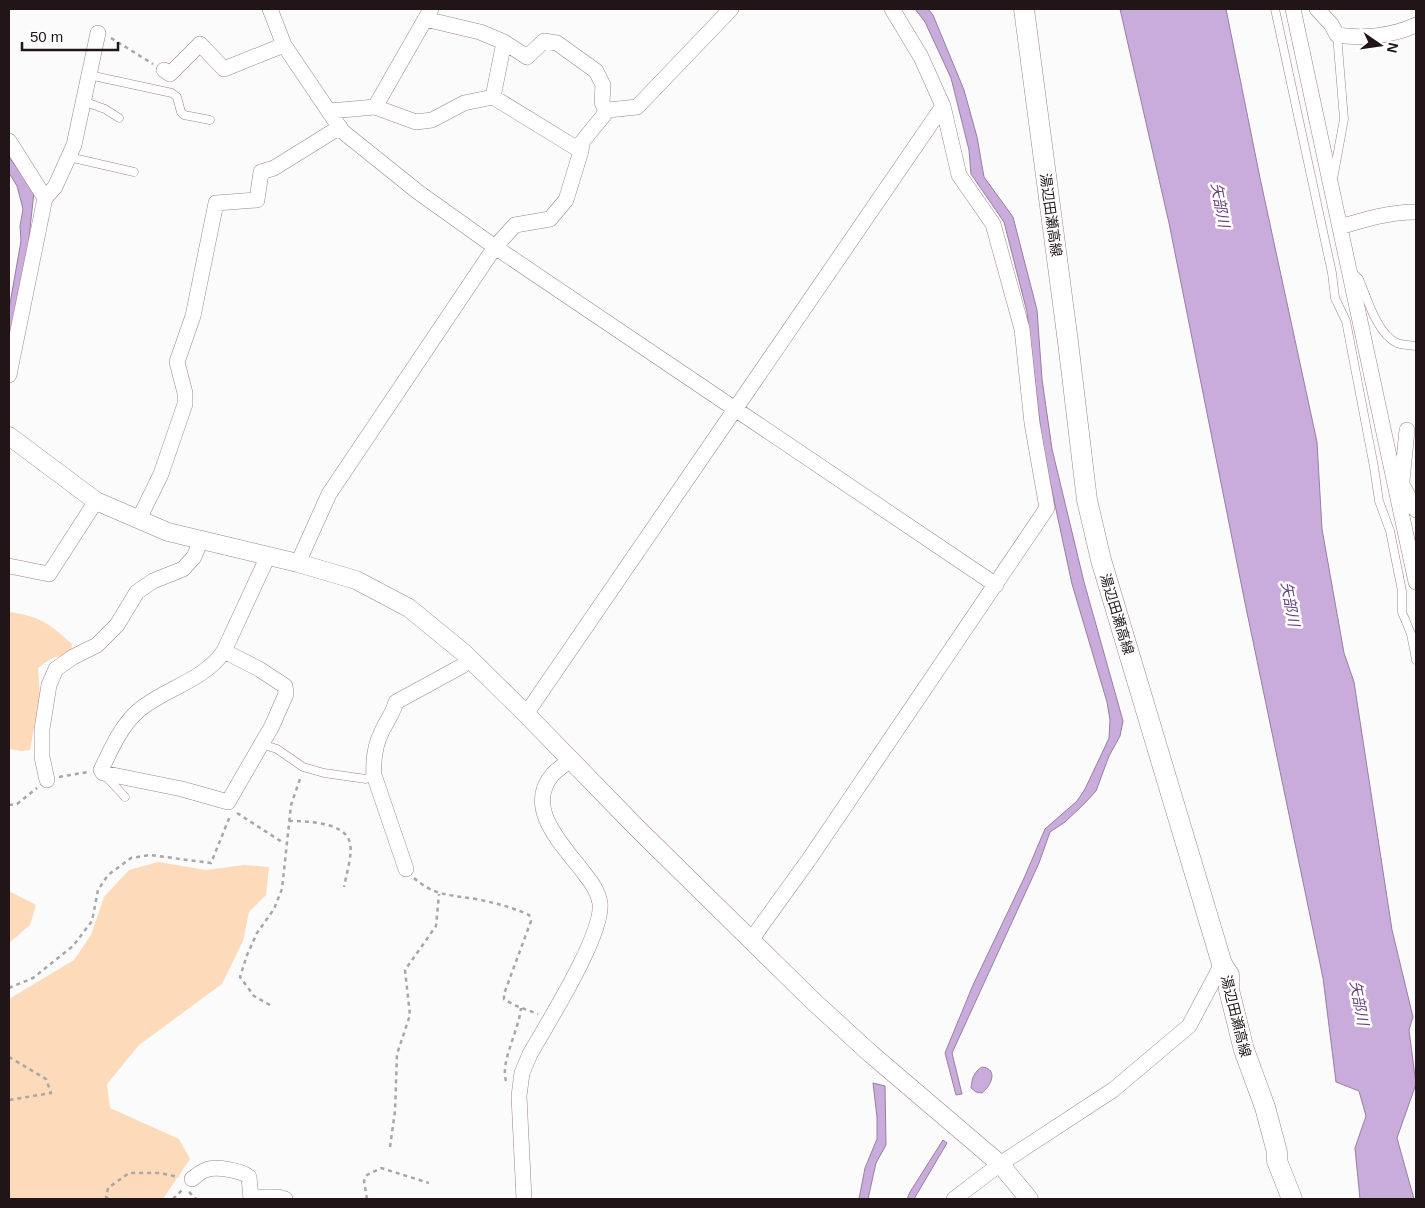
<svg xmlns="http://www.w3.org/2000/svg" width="1425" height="1208" font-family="Arial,'Noto Sans JP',sans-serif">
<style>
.green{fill:#fddab9}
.water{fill:#c9acdc;stroke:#977fa1}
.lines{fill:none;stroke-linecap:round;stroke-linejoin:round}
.service-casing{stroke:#a58388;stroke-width:9}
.minor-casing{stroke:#a58388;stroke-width:16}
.tertiary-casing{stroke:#a58388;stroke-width:19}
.secondary-casing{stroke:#a58388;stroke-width:21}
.path{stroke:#aaa5a6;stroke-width:2.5;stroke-dasharray:4 4;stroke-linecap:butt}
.service{stroke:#fff;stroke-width:8}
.minor{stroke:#fff;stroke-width:15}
.tertiary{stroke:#fff;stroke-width:18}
.secondary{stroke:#fff;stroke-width:20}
.labels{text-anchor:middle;stroke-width:5;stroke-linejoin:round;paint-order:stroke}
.street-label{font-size:14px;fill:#211517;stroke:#fff}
.water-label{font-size:15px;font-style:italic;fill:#6b4581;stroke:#fff}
</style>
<rect width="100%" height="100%" fill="#fbfbfb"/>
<!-- green -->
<path class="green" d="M 9,612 C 40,616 50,624 72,644 L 71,654 L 52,658 L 38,668 L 40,695 L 30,750 L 22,751 L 9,749 Z
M 158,862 L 206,870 L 244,865 L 269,867 L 266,895 L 249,912 L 243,941 L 222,984 L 139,1045 L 107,1084 L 110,1108 L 179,1139 L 190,1159 L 163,1199 L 9,1199 L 9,999 L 74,960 L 91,935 L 104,897 L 129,870 Z
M 9,891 L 36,905 L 30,925 L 9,943 Z"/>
<!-- water -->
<path class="water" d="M 915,9 L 928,9 L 933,15 L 964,90 L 977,137 L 984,177 L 1013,217 L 1037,310 L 1042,379 L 1052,449 L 1084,582 L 1123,721 L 1120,736 L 1109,756 L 1096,791 L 1084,804 L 1065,822 L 1050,832 L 1039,863 L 952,1053 L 962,1094 L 956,1095 L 945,1053 L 973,985 L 1025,876 L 1045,829 L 1077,801 L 1085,789 L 1103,751 L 1109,738 L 1110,720 L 1107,702 L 1072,584 L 1043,449 L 1027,312 L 1004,222 L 971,174 L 969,150 L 951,78 L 925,22 Z
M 1120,9 L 1226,9 L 1260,178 L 1317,442 L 1322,529 L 1344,653 L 1354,682 L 1392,930 L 1413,1017 L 1409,1030 L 1416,1084 L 1397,1138 L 1414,1199 L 1360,1199 L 1355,1148 L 1366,1116 L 1359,1091 L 1336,1082 L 1323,978 L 1244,598 L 1169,223 Z
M 9,157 L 34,192 L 28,247 L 9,341 L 9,309 L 21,241 L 20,226 L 23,209 L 17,186 L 9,173 Z
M 982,1067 C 999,1069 991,1086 982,1093 L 976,1092 L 971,1088 C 972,1078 974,1072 982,1067 Z
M 873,1083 L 885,1086 L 886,1145 L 876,1163 L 868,1199 L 859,1199 L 865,1168 L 877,1139 L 877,1117 Z
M 943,1140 L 947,1143 L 914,1199 L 907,1199 L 910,1192 Z"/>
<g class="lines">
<defs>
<path id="service" d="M 1275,9 L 1332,273 L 1335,298 L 1346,321 L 1374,467 L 1379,501 L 1390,531 L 1402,591 L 1402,612 L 1411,634 L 1416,660
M 89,75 L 172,93 L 177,97 L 181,112 L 184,115 L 210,120
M 83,101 L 105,109 L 119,118
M 69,157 L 134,172
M 1333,179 L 1344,119 L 1337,35
M 1354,274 L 1359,279 C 1367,298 1377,334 1397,343 C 1402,345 1410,345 1416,346
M 261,744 L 277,749 L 303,767 L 324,773 L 366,779 L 374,775
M 104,774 L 125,797"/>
<path id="minor" d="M 270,9 L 284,45 L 342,131 L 418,192 L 495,247 L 996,585
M 1293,9 L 1416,582
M 1317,9 L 1331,24 L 1337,35 C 1363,39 1392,36 1416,25
M 425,19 L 480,32 L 504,42 L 527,57 L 544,41 L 557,43 L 596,71 L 603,85 L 602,102 L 606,112
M 164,70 L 170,74 L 200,44 L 224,69 L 284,45
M 493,97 L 504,42
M 375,107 L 431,9
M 330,111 L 375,107 L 416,122 L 432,120 L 464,103 L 493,97 L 581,151
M 9,141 L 45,198 L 9,375
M 45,198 L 55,187 L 74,145 L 98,33
M 1340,227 C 1366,219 1389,212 1416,212
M 1400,481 L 1416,510
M 1401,491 L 1407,430
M 139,519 L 161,474 L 185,404 L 185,393 L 177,362 L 193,316 L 216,203 L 257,200 L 261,172 L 274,168 L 340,127
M 298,563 L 329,494 L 495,247 L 515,225 L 550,219 L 566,200 L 581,151 L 582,142 L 608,110 L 637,107 L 731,9
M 9,566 L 49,574 L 96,501
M 224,651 L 259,669 L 285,686 L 286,694 L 272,726 L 228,802 L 182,789 L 103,773 L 101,770 C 111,749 121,726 138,711 C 165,688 204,681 224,651 L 268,556
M 526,714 L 943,106
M 47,780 L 42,757 L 42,729 L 49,685 L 56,669 L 73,657 L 97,645 L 117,625 L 137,592 L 153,581 L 183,569 L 194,557 L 201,540
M 406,869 L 374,775 C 373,760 375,745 382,731 C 387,721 393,713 396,702 L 462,666
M 751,940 L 810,858 L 1047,508 L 1032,423 L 1022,329 L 993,224 L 959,175 L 943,106 L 921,57 L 892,9
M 192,1179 C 196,1176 201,1171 206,1170 C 215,1166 241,1170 249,1177 L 251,1199
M 251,1197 L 278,1197 L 285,1199
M 524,1199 L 519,1096 L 522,1073 L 530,1054 C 547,1024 604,934 600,903 C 598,891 591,882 584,873 C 564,846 523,808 553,774 C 558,769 565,764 571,760
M 954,1199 L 1000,1164 L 1113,1090 L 1189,1026 L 1222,964"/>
<path id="tertiary" d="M 9,436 L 96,501 L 168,532 L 298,563 L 356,580 L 409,608 L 464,653 L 526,714 L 637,828 L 813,1001 L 871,1054 L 1000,1164 L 1029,1199"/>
<path id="secondary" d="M 1024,9 L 1068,342 L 1087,500 L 1101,560 L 1222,964 L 1229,975 L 1229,990 L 1244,1050 L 1265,1107 L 1277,1152 L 1277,1161 L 1292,1199"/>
</defs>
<!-- service casing -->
<use href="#service" class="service-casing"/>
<!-- minor casing -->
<use href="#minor" class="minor-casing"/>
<!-- tertiary casing -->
<use href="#tertiary" class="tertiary-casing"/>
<!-- secondary casing -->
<use href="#secondary" class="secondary-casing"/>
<!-- path -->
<path class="path" d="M 111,38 L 153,64
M 59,777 L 88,772
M 9,805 L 17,804 L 37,788
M 237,813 L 282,842
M 289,821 C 305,821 342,822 349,840 C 354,851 346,875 344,887
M 414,878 C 434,896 451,895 476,899 C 495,903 512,907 529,915 L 531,921 L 504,994 L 504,999 L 514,1005 L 538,1014
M 9,988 L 33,978 L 73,946 L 92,921 L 98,890 L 108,875 L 131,858 L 150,855 L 211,863 L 230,816
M 270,1005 L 254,996 L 240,977 L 247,955 L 257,933 L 274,909 L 282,889 L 291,805 L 301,776
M 9,1057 L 46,1079 L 51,1093 L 9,1100
M 506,1081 C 500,1062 519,1030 521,1008
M 390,1147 L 395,1111 L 397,1054 L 410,1015 L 405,970 L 436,926 L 439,894
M 189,1192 L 196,1199
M 108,1199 L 106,1197 L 108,1188 L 129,1173 L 159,1173 L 179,1177
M 173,1199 L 183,1189
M 367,1199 L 364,1181 L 367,1175 L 381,1168 L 429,1183"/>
<!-- service -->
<use href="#service" class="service"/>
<!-- minor -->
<use href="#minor" class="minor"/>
<!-- tertiary -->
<use href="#tertiary" class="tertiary"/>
<!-- secondary -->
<use href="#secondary" class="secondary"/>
</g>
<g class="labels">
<!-- street labels -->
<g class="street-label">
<text transform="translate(1051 215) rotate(82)" y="5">湯辺田瀬高線</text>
<text transform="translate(1117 614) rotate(73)" y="5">湯辺田瀬高線</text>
<text transform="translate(1236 1016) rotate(76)" y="5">湯辺田瀬高線</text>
</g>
<!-- water labels -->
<g class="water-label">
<text transform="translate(1220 205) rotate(80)" y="5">矢部川</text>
<text transform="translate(1290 604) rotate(80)" y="5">矢部川</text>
<text transform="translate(1359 1003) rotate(80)" y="5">矢部川</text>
</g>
</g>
<!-- border -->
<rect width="1425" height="1208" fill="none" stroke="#211517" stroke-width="20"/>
<!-- north arrow -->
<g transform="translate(1380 45) rotate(103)" stroke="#ffffff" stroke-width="4" paint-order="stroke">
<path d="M0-4L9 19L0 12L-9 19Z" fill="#211517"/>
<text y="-8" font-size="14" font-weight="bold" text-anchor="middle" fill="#211517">N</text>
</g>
<!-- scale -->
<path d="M22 42v8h96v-8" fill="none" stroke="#211517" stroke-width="2.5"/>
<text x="30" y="42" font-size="15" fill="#211517" stroke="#ffffff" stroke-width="4" paint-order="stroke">50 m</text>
</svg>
